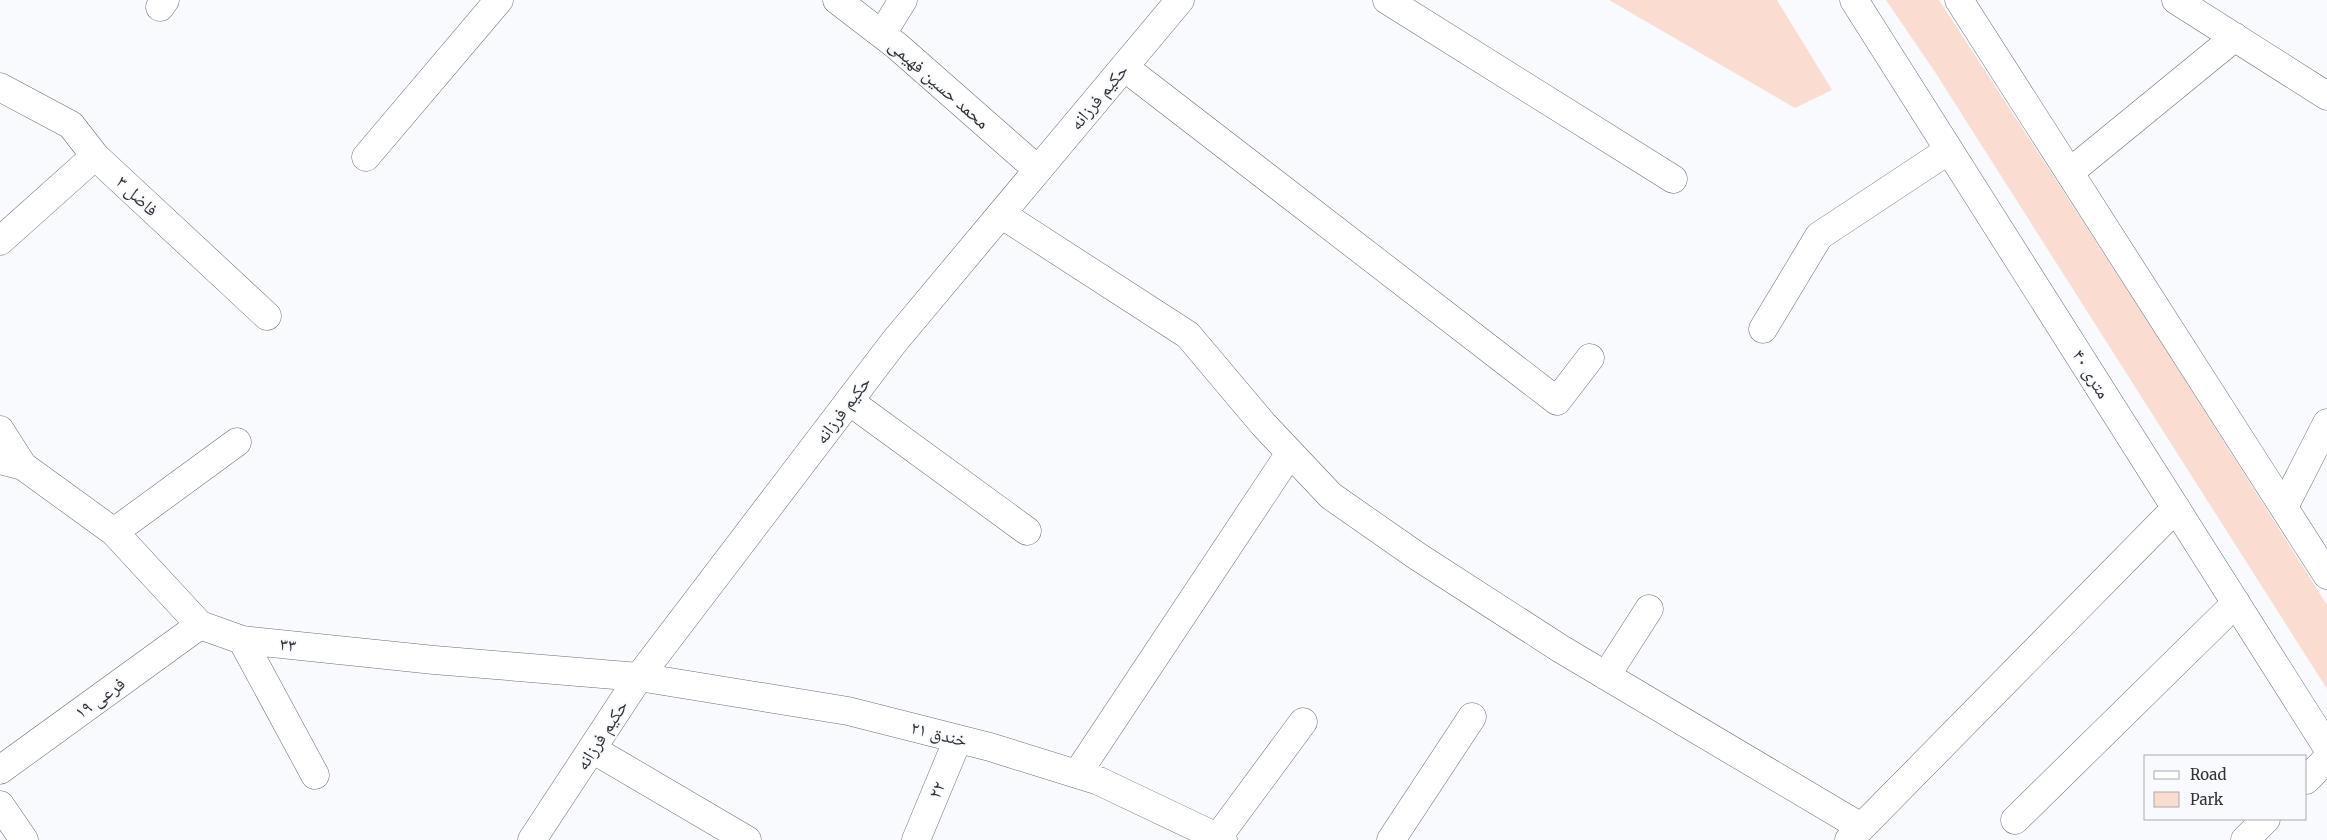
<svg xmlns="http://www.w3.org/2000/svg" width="2327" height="840" font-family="Merriweather,'Noto Naskh Arabic',serif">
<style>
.green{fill:#fbdcd0}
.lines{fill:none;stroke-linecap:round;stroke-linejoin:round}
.minor-casing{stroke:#696e79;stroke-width:29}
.major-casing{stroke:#696e79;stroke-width:29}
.minor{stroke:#fff;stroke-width:28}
.major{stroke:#fff;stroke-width:28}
.labels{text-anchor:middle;stroke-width:4;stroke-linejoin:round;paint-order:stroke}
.street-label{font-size:18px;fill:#2f3236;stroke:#f9fafd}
</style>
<rect width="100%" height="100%" fill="#f9fafd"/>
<!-- green -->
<path class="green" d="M 1609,0 L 1777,0 L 1832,90 L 1795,108 Z
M 1886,0 L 1939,0 L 2150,325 L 2327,605 L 2327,689 L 1935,72 Z"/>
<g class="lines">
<defs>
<path id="minor" d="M 837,0 L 897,46 L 1038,170
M 1387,0 L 1673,179
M 2176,0 L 2327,96
M 160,7 L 165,0
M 882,34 L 903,0
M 1124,67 L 1557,401 L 1590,358
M 0,87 L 71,125 L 95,156 L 267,316
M 366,157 L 499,0
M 2070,172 L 2235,37
M 1001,214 L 1188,335 L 1263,424 L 1331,496 L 1417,556 L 1561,649 L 1861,827
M 0,241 L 95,156
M 1763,329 L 1819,236 L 1949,150
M 849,401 L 1027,531
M 0,430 L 23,466
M 0,460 L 23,466 L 114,532 L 200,625 L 242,640 L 434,660 L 639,677 L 848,711 L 990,747 L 1099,781 L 1223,840
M 2284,507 L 2327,423
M 114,532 L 237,442
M 242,640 L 315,775
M 1606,676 L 1649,609
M 592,749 L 747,840
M 0,770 L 200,625
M 1077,774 L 1290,453
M 2306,780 L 2327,759
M 0,805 L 24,840
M 2015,820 L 2236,603
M 1218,837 L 1303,722
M 916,840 L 958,739
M 1391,840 L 1472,717
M 1849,840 L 2176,508
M 2245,840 L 2266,819"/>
<path id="major" d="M 1854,0 L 2327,747
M 1959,0 L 2327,575
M 532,840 L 639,677 L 894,342 L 1180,0"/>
</defs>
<!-- minor casing -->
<use href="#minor" class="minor-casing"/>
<!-- major casing -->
<use href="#major" class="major-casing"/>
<!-- minor -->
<use href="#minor" class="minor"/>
<!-- major -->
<use href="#major" class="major"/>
</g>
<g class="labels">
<!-- street labels -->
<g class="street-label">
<text transform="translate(939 84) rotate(41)" y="6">محمد حسین فهیمی</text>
<text transform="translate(1099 97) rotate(-50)" y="6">حکیم فرزانه</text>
<text transform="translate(137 196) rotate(43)" y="6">فاضل ۳</text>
<text transform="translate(2091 374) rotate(58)" y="6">۴۰ متری</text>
<text transform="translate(843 410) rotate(-53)" y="6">حکیم فرزانه</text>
<text transform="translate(288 645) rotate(6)" y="6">۳۳</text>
<text transform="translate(100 698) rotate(-36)" y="6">فرعی ۱۹</text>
<text transform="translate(939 734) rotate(14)" y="6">۲۱ خندق</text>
<text transform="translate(602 735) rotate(-57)" y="6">حکیم فرزانه</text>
<text transform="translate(937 790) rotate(-67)" y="6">۲۲</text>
</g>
</g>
<!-- legend -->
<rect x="2144" y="755" width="162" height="65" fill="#f9fafd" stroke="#a8aaad"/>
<rect x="2154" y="771" width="25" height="8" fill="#ffffff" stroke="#a8aaad"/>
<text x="2190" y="780" font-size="15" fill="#2f3236">Road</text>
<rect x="2154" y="792" width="25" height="15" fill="#fbdcd0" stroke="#a8aaad"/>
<text x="2190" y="805" font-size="15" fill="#2f3236">Park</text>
</svg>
